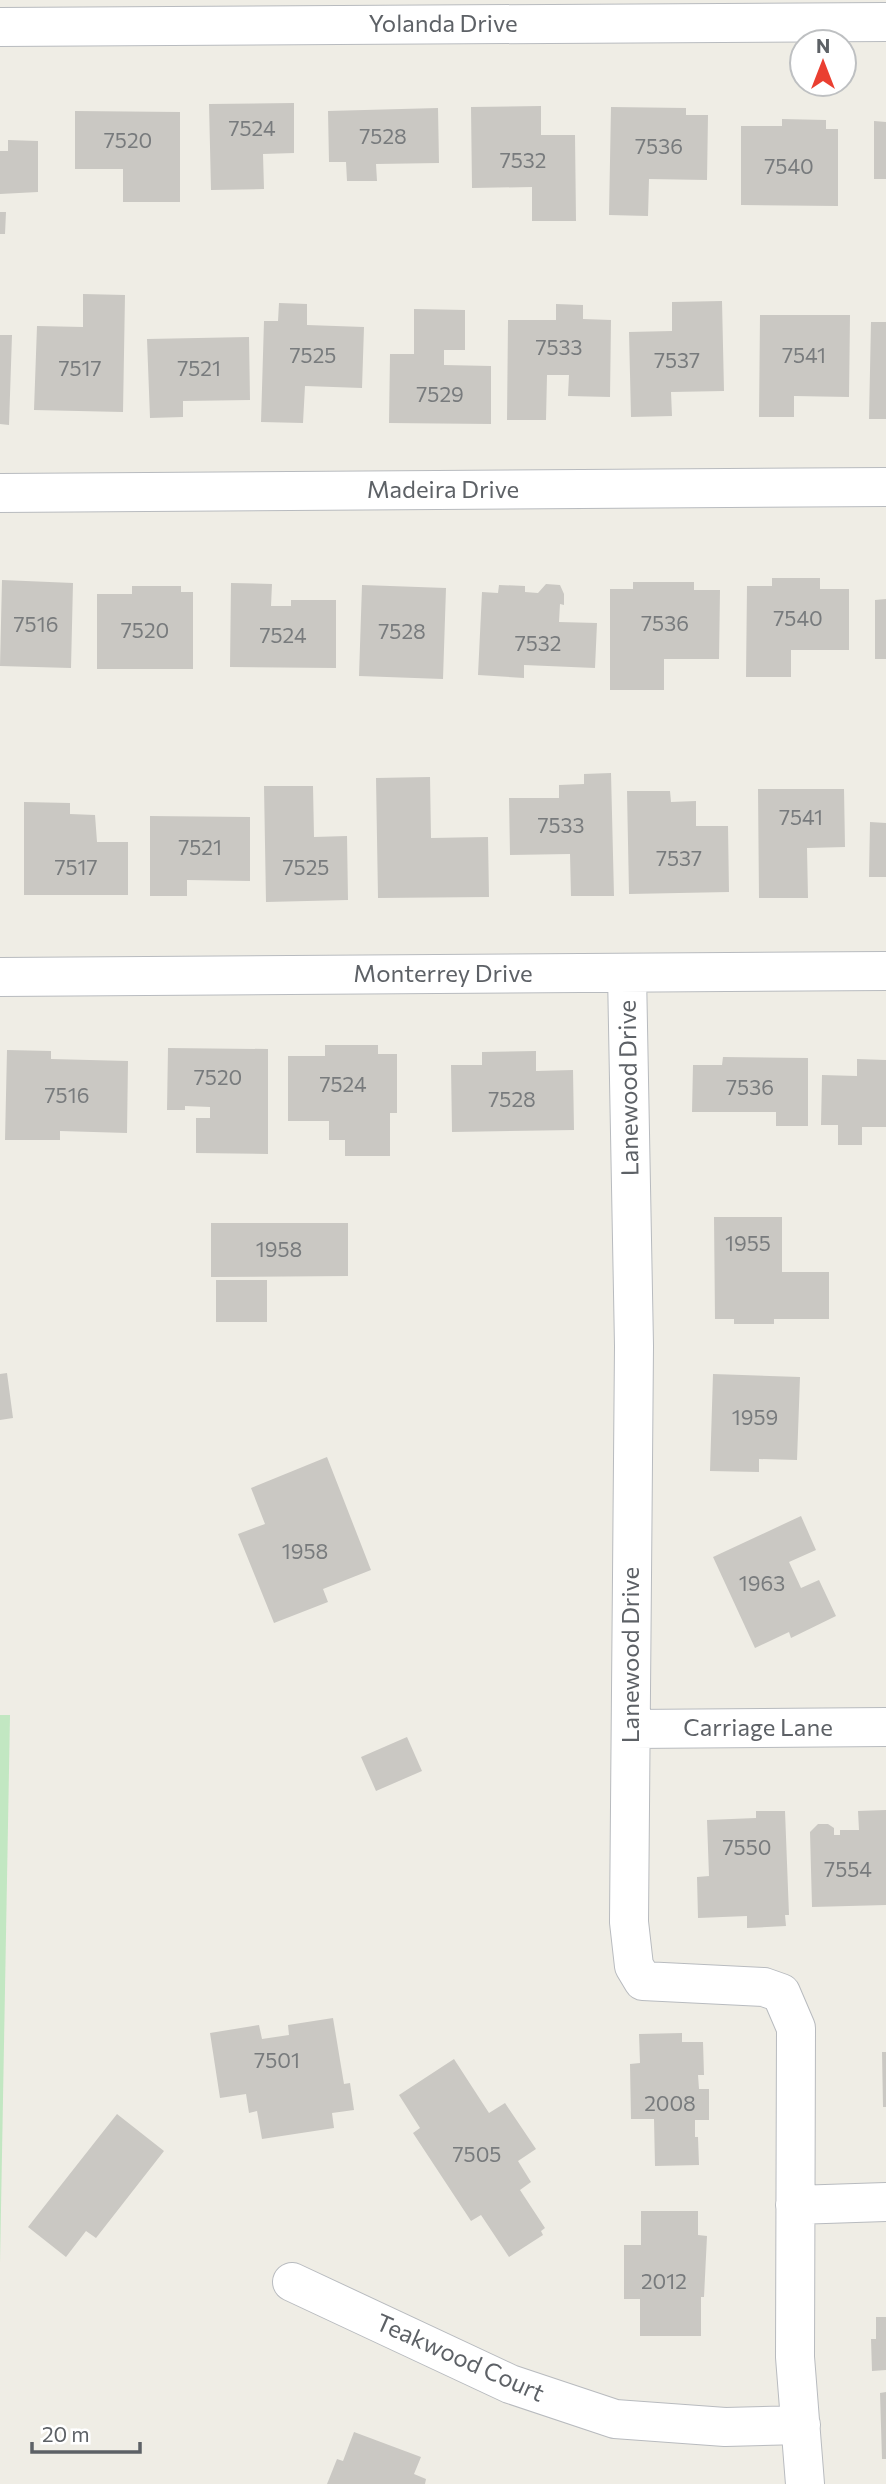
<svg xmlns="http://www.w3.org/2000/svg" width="886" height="2484" font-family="Commissioner,sans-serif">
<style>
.green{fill:#c2e7c2}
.building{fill:#cac8c3}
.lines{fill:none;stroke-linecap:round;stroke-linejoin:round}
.street-casing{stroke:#b8bbbf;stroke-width:40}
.street{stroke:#fff;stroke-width:38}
.labels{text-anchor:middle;stroke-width:5;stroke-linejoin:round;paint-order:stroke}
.number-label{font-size:21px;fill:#787b7d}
.street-label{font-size:24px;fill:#5d6166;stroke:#fff}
</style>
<rect width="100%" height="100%" fill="#efede5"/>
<!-- green -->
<path class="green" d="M 0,1715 L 10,1715 L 0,2264 Z"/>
<!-- building -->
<path class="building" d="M 294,103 L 294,153 L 263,154 L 264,189 L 211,190 L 209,104 Z
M 541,106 L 541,135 L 575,135 L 576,221 L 532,221 L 532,187 L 472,188 L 471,107 Z
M 611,107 L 686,108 L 686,115 L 708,115 L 707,180 L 649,179 L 648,216 L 609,215 Z
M 438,108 L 439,163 L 376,164 L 377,181 L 347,181 L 346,162 L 329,162 L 328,111 Z
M 75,111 L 180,112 L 180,202 L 123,202 L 123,169 L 75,169 Z
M 782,119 L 826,120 L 826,129 L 838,129 L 838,206 L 741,205 L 741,126 L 782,126 Z
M 874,121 L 886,122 L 886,179 L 874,179 Z
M 8,140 L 38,141 L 38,192 L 0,194 L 0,151 L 8,151 Z
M 0,212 L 6,212 L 5,234 L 0,234 Z
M 83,294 L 125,295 L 123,412 L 34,410 L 37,326 L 83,327 Z
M 722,301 L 724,391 L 671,392 L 672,416 L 631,417 L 629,332 L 672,331 L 672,302 Z
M 279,303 L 307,304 L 307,325 L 364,327 L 362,388 L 305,386 L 303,423 L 261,422 L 264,321 L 278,321 Z
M 556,304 L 583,305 L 583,319 L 611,320 L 610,397 L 568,396 L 569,375 L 547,375 L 546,420 L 507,420 L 508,320 L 556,320 Z
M 414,309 L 465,310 L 465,350 L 444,350 L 444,365 L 491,366 L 491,424 L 389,423 L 390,354 L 414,354 Z
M 760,315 L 850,315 L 849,397 L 794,396 L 794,417 L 759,417 Z
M 871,322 L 886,322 L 886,419 L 869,419 Z
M 0,335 L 12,335 L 9,425 L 0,424 Z
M 249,337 L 250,400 L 183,401 L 183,417 L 150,418 L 147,339 Z
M 772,578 L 820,578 L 820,589 L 849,589 L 849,650 L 791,650 L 791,677 L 746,677 L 747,586 L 772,586 Z
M 2,580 L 73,583 L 71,668 L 0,666 Z
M 633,582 L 694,582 L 694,590 L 720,590 L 719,659 L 664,659 L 664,690 L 610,690 L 610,589 L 633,589 Z
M 231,583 L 272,584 L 271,606 L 291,606 L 291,600 L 336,600 L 336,668 L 230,667 Z
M 546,584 L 560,585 L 564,594 L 564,605 L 560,604 L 559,622 L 597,623 L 595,668 L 524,665 L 524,678 L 478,675 L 482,592 L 498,593 L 499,585 L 525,586 L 525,592 L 538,593 Z
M 362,585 L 446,588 L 443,679 L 359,676 Z
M 132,586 L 181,586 L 181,592 L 193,592 L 193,669 L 97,669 L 97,594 L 132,594 Z
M 886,599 L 886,659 L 875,659 L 875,600 Z
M 611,773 L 614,896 L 571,896 L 570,854 L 510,855 L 509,798 L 559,798 L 559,785 L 584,784 L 584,774 Z
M 430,777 L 431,838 L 488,837 L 489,897 L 378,898 L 376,778 Z
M 264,786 L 313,786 L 314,837 L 347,836 L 348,900 L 266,902 Z
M 758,789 L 844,789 L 845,847 L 807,848 L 808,898 L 759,898 Z
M 627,791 L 670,791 L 671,802 L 696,801 L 696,826 L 728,826 L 729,892 L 629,894 Z
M 24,802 L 70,803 L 70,814 L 95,815 L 97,842 L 128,842 L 128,895 L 24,895 Z
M 150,816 L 250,817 L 250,881 L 187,880 L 187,896 L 150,896 Z
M 870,822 L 886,823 L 886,877 L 869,877 Z
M 325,1045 L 378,1045 L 378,1054 L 397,1054 L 397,1113 L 390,1113 L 390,1156 L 345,1156 L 345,1140 L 329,1140 L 329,1121 L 288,1121 L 288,1056 L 325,1056 Z
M 168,1048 L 268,1049 L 268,1154 L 196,1153 L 196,1118 L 210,1118 L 210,1107 L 185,1106 L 185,1110 L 167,1110 Z
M 7,1050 L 51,1051 L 51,1059 L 128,1061 L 127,1133 L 60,1131 L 60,1140 L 5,1140 Z
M 536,1051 L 536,1071 L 573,1070 L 574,1130 L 452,1132 L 451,1065 L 482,1065 L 482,1052 Z
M 723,1057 L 808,1058 L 808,1126 L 776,1126 L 776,1112 L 692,1112 L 693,1065 L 722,1065 Z
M 857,1059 L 886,1060 L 886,1127 L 862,1127 L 862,1145 L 838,1145 L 838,1125 L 821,1125 L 822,1075 L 857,1076 Z
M 714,1217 L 782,1217 L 782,1272 L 829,1272 L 829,1319 L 774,1319 L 774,1324 L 734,1324 L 734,1319 L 715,1319 Z
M 211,1223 L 348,1223 L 348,1276 L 211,1277 Z
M 216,1280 L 267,1280 L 267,1322 L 216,1322 Z
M 7,1373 L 13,1418 L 0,1420 L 0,1374 Z
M 713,1374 L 800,1377 L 797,1460 L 759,1459 L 759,1472 L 710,1471 Z
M 327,1457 L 371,1570 L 323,1589 L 328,1602 L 274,1623 L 238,1534 L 265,1524 L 251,1488 Z
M 801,1516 L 816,1550 L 789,1562 L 801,1588 L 819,1580 L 836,1616 L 791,1638 L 789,1632 L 755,1648 L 713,1557 Z
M 407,1737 L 422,1771 L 376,1791 L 361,1757 Z
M 886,1810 L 886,1905 L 812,1907 L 810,1832 L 818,1824 L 828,1824 L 834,1828 L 834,1835 L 840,1835 L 840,1830 L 859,1830 L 858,1811 Z
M 756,1811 L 785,1811 L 789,1915 L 785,1915 L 786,1926 L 747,1928 L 747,1916 L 698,1918 L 697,1877 L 709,1876 L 707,1820 L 756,1818 Z
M 333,2018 L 344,2084 L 350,2083 L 354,2110 L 332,2113 L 334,2128 L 262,2139 L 257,2111 L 249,2113 L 246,2094 L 220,2098 L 210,2033 L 259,2025 L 262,2039 L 289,2035 L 288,2025 Z
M 682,2033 L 682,2042 L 703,2042 L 704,2075 L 698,2075 L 699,2089 L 709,2089 L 709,2120 L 695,2120 L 695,2137 L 698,2137 L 699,2165 L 655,2166 L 654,2119 L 631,2119 L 630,2064 L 640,2063 L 639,2034 Z
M 882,2052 L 886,2052 L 886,2107 L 883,2107 Z
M 454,2059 L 489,2113 L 505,2103 L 536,2149 L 518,2161 L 531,2182 L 520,2190 L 545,2228 L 541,2231 L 543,2235 L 509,2257 L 481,2215 L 471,2221 L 413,2133 L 420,2128 L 399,2095 Z
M 117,2114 L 164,2151 L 96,2238 L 86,2231 L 66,2257 L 28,2227 Z
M 641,2211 L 698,2211 L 698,2235 L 707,2236 L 704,2297 L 701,2297 L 701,2336 L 640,2336 L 640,2299 L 624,2299 L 624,2245 L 641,2245 Z
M 876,2317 L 886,2317 L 886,2370 L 872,2371 L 871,2339 L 876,2339 Z
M 886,2392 L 886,2459 L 882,2459 L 880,2393 Z
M 354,2432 L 421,2457 L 414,2474 L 426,2479 L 425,2484 L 327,2484 L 337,2459 L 343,2461 Z"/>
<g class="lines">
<defs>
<path id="street" d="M 0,27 L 886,22
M 0,493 L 886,487
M 627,973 L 634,1346 L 629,1922 L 634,1966 L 643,1981 L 764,1987 L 781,1993 L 796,2028 L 795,2357 L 805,2484
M 0,977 L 886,971
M 631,1729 L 886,1727
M 795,2205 L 886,2202
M 292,2282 L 510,2384 L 615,2419 L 725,2427 L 801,2425"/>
</defs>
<!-- street casing -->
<use href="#street" class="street-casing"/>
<!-- street -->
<use href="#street" class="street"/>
</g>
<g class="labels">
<!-- number labels -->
<g class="number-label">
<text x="252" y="136">7524</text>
<text x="383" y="144">7528</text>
<text x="128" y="148">7520</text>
<text x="659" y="154">7536</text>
<text x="523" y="168">7532</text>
<text x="789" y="174">7540</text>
<text x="559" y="355">7533</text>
<text x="313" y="363">7525</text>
<text x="804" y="363">7541</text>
<text x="677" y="368">7537</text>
<text x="80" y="376">7517</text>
<text x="199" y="376">7521</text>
<text x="440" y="402">7529</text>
<text x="798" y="626">7540</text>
<text x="665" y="631">7536</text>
<text x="36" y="632">7516</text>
<text x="145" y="638">7520</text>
<text x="402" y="639">7528</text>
<text x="283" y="643">7524</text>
<text x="538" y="651">7532</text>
<text x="801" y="825">7541</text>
<text x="561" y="833">7533</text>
<text x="200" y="855">7521</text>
<text x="679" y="866">7537</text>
<text x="76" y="875">7517</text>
<text x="306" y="875">7525</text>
<text x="218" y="1085">7520</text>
<text x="343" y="1092">7524</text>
<text x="750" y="1095">7536</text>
<text x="67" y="1103">7516</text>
<text x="512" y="1107">7528</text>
<text x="748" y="1251">1955</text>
<text x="279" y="1257">1958</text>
<text x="755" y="1425">1959</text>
<text x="305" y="1559">1958</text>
<text x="762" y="1591">1963</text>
<text x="747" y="1855">7550</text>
<text x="848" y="1877">7554</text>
<text x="277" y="2068">7501</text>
<text x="670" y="2111">2008</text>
<text x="477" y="2162">7505</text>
<text x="664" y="2289">2012</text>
</g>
<!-- street labels -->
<g class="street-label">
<text x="443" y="32">Yolanda Drive</text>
<text x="443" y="498">Madeira Drive</text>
<text x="443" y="982">Monterrey Drive</text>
<text transform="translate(629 1088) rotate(-91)" y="8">Lanewood Drive</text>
<text transform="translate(631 1655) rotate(-90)" y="8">Lanewood Drive</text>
<text x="758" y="1736">Carriage Lane</text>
<text transform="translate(460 2358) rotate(24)" y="8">Teakwood Court</text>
</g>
</g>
<!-- north arrow -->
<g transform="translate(823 63)"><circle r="33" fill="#ffffff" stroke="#bec0c2" stroke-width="2"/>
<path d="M0-5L12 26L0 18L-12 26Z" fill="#ea3f31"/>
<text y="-10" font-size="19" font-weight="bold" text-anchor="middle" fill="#5d6166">N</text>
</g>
<!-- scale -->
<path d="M32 2442v10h108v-10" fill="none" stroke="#5d6166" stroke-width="3.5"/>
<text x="42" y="2442" font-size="21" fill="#5d6166" stroke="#ffffff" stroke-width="5" paint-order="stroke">20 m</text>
</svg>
